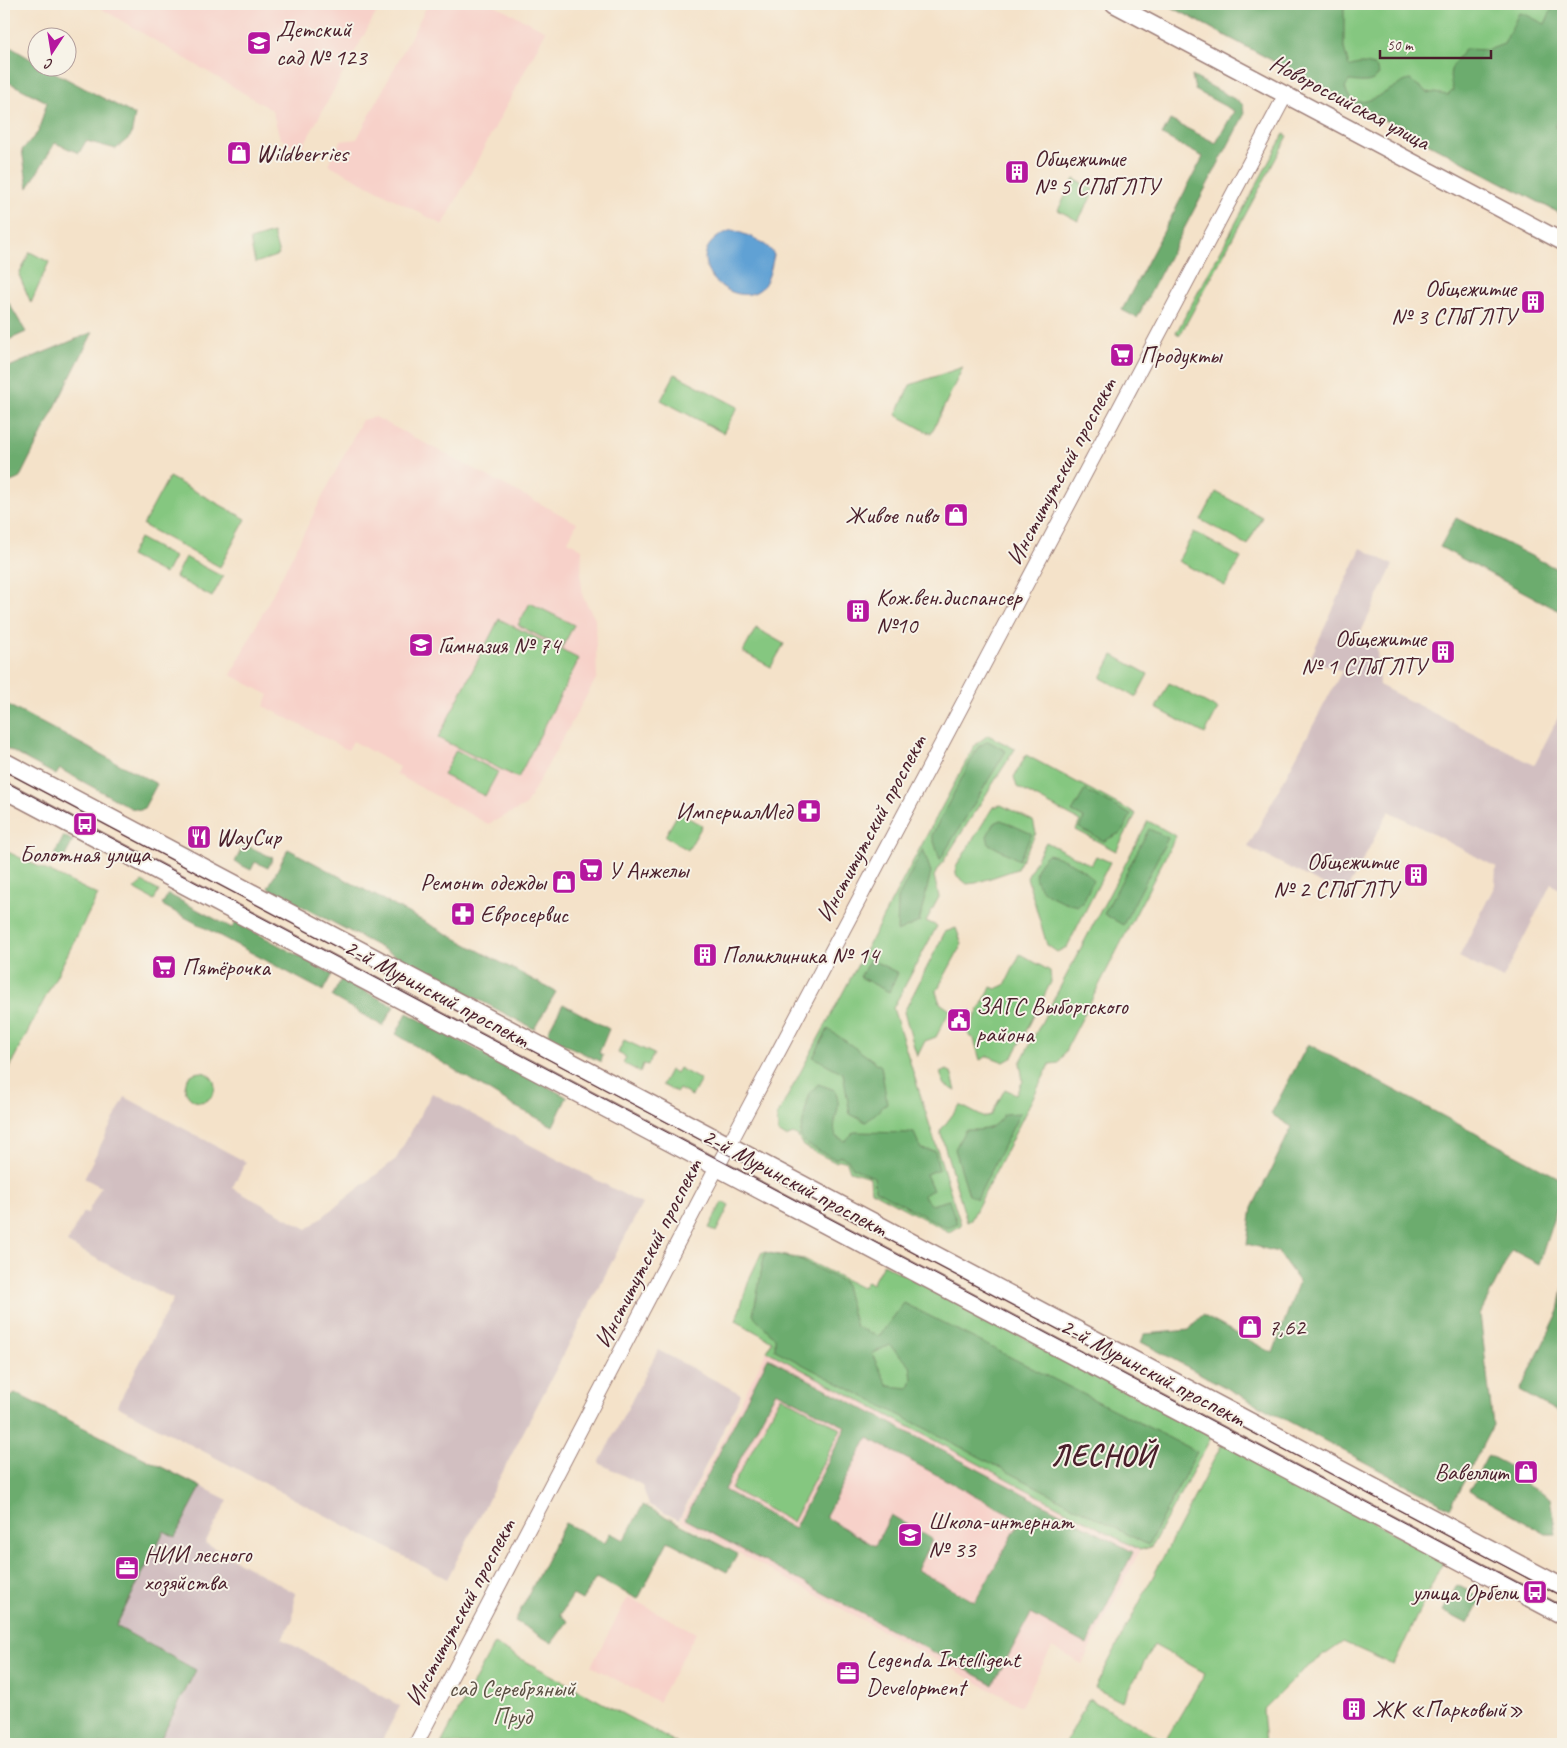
<svg xmlns="http://www.w3.org/2000/svg" width="1567" height="1748" font-family="Caveat,sans-serif">
<style>
.built{fill:#f7d1c9}
.industrial{fill:#d2bfc1}
.green{fill:#85c780;stroke:#687356}
.forest{fill:#6cac6e;stroke:#5b664c;fill-rule:evenodd}
.water{fill:#61a1d4;stroke:#566080}
.lines{fill:none;stroke-linecap:round;stroke-linejoin:round}
.tertiary-casing{stroke:#9f807a;stroke-width:16}
.secondary-casing{stroke:#9f807a;stroke-width:19}
.tertiary{stroke:#fff;stroke-width:14}
.secondary{stroke:#fff;stroke-width:16}
.tram{stroke:#4a1f2b;stroke-width:1}
.labels{text-anchor:middle;stroke-width:4;stroke-linejoin:round;paint-order:stroke}
.poi-label{font-size:24px;fill:#4a1f2b;stroke:#f7f3e8;text-anchor:start}
.street-label{font-size:24px;fill:#4a1f2b;stroke:#f7f3e8}
.park-label{font-size:24px;fill:#5c5144;stroke:#f7f3e8}
.district-label{font-size:29px;font-weight:bold;letter-spacing:1px;fill:#4a1f2b;stroke:#f7f3e8}
</style>
<rect width="100%" height="100%" fill="#f7f3e8"/>
<filter id="ink" filterUnits="userSpaceOnUse"><feTurbulence type="fractalNoise" baseFrequency=".02" numOctaves="2"/><feDisplacementMap in="SourceGraphic" scale="10" xChannelSelector="R" yChannelSelector="G"/><feConvolveMatrix kernelMatrix="1 2 1 2 8 2 1 2 1" color-interpolation-filters="sRGB"/></filter>
<filter id="wash" filterUnits="userSpaceOnUse"><feTurbulence type="fractalNoise" baseFrequency=".0096" numOctaves="4" result="noise"/><feDisplacementMap in="SourceGraphic" scale="20" xChannelSelector="R" yChannelSelector="G"/><feGaussianBlur stdDeviation="1.12" result="paint"/><feColorMatrix in="noise" values="0 0 0 0 0 0 0 0 0 0 0 0 0 0 0 0 0 1.4 0 .05"/><feComposite in="paint" operator="in"/></filter>
<g filter="url(#wash)">
<rect width="100%" height="100%" fill="#f4e2c9"/>
<!-- built -->
<path class="built" d="M 102,4 L 381,4 L 301,150 L 280,138 L 272,110 L 102,9 Z
M 428,4 L 493,4 L 546,31 L 443,225 L 328,164 L 341,141 L 357,139 Z
M 375,417 L 577,523 L 568,541 L 582,549 L 581,578 L 583,597 L 595,619 L 597,677 L 525,806 L 488,824 L 396,774 L 399,767 L 353,741 L 348,750 L 264,706 L 269,695 L 231,675 L 362,420 Z
M 767,1351 L 1140,1550 L 1082,1664 L 1052,1647 L 1021,1706 L 680,1521 Z
M 628,1597 L 696,1633 L 658,1702 L 591,1666 Z"/>
<!-- industrial -->
<path class="industrial" d="M 1361,548 L 1393,565 L 1359,636 L 1377,648 L 1379,685 L 1534,765 L 1563,708 L 1563,891 L 1551,884 L 1503,979 L 1459,957 L 1495,885 L 1496,867 L 1389,811 L 1344,895 L 1248,847 L 1342,671 L 1310,659 Z
M 432,1093 L 642,1204 L 447,1579 L 117,1406 L 173,1299 L 67,1243 L 83,1212 L 87,1214 L 101,1187 L 84,1178 L 125,1097 L 246,1162 L 232,1188 L 307,1229 L 396,1159 Z
M 658,1350 L 741,1394 L 679,1520 L 649,1505 L 642,1485 L 599,1463 Z
M 15,1393 L 228,1500 L 205,1543 L 295,1593 L 293,1619 L 282,1639 L 400,1706 L 380,1744 L 4,1744 L 4,1400 Z"/>
<!-- green -->
<path class="green" d="M 1166,4 L 1563,4 L 1563,215 Z
M 1284,134 L 1288,136 L 1180,335 L 1176,333 Z
M 1074,179 L 1095,190 L 1078,221 L 1058,210 Z
M 273,233 L 279,255 L 255,263 L 250,240 Z
M 30,252 L 49,262 L 31,303 L 19,275 Z
M 963,367 L 931,434 L 896,415 L 910,385 Z
M 675,374 L 738,407 L 723,433 L 661,400 Z
M 169,477 L 246,519 L 220,567 L 143,525 Z
M 1216,492 L 1262,517 L 1247,545 L 1201,520 Z
M 1194,532 L 1241,558 L 1225,586 L 1178,561 Z
M 139,538 L 174,557 L 165,574 L 130,556 Z
M 185,557 L 223,577 L 212,597 L 175,577 Z
M 530,603 L 574,625 L 562,648 L 518,625 Z
M 499,619 L 579,659 L 518,778 L 438,738 Z
M 756,628 L 784,644 L 771,667 L 743,652 Z
M 1113,655 L 1148,674 L 1136,697 L 1101,678 Z
M 1169,683 L 1218,709 L 1205,734 L 1156,708 Z
M 988,735 L 1015,749 L 934,876 L 939,897 L 926,921 L 937,926 L 893,1008 L 961,1225 L 949,1232 L 871,1191 L 870,1177 L 850,1171 L 847,1162 L 841,1160 L 835,1162 L 803,1146 L 798,1137 L 793,1134 L 786,1137 L 778,1132 L 777,1116 L 975,745 Z
M 456,750 L 498,772 L 485,796 L 443,775 Z
M 1026,755 L 1136,814 L 1116,851 L 1076,830 L 1080,821 L 1017,787 L 1014,777 Z
M 1001,805 L 1033,821 L 1036,833 L 1017,869 L 976,883 L 967,884 L 956,875 L 956,867 L 993,807 Z
M 679,812 L 702,826 L 688,850 L 665,836 Z
M 1148,821 L 1176,836 L 1059,1063 L 1050,1064 L 971,1220 L 967,1222 L 940,1131 L 960,1105 L 983,1117 L 991,1115 L 1005,1089 L 1016,1094 L 1023,1081 L 1020,1063 Z
M 1046,842 L 1091,865 L 1096,856 L 1110,862 L 1067,947 L 1057,952 L 1047,945 L 1027,877 Z
M 4,850 L 98,895 L 8,1070 L 4,1063 Z
M 142,882 L 159,891 L 154,900 L 134,889 Z
M 956,928 L 962,944 L 936,992 L 940,1003 L 950,1010 L 936,1037 L 925,1041 L 917,1057 L 904,1012 L 945,932 Z
M 1020,954 L 1050,971 L 1051,982 L 1013,1057 L 1004,1062 L 988,1056 L 980,1060 L 974,1039 L 969,1036 L 968,1030 L 991,987 L 996,989 L 1005,985 Z
M 624,1040 L 654,1054 L 648,1065 L 643,1064 L 640,1072 L 623,1063 L 626,1057 L 618,1053 Z
M 679,1068 L 701,1080 L 692,1096 L 679,1089 L 677,1092 L 662,1085 L 670,1070 L 676,1073 Z
M 946,1070 L 951,1072 L 956,1091 L 945,1085 L 940,1073 Z
M185 1087a15 15 0 1 1 30 0a15 15 0 1 1-30 0Z
M 722,1202 L 729,1206 L 716,1232 L 709,1228 Z
M 762,1252 L 804,1259 L 862,1288 L 867,1281 L 872,1284 L 883,1264 L 1212,1436 L 1151,1547 L 1140,1550 L 767,1351 L 772,1341 L 736,1321 L 750,1277 Z
M 781,1396 L 841,1429 L 792,1522 L 731,1489 Z
M 1223,1442 L 1443,1560 L 1394,1665 L 1343,1642 L 1302,1671 L 1263,1710 L 1266,1744 L 1065,1744 L 1089,1699 L 1165,1741 L 1205,1673 L 1154,1645 L 1122,1702 L 1095,1688 Z
M 494,1644 L 678,1744 L 441,1744 Z"/>
<!-- forest -->
<path class="forest" d="M 1166,4 L 1344,4 L 1344,48 L 1349,67 C 1358,63 1366,63 1376,67 L 1379,74 C 1372,85 1361,82 1349,81 L 1345,87 C 1353,123 1395,82 1410,80 L 1427,92 L 1448,95 L 1453,90 C 1446,69 1453,65 1465,49 L 1488,50 L 1504,44 L 1519,13 C 1528,14 1535,20 1545,24 L 1554,4 L 1563,4 L 1563,111 L 1555,127 L 1563,131 L 1560,140 L 1563,142 L 1563,215 Z
M 4,43 L 37,63 L 38,68 L 46,68 L 135,115 L 131,136 L 116,149 L 86,141 L 79,153 L 55,143 L 28,188 L 22,150 L 38,132 L 47,102 L 4,80 Z
M 1192,76 L 1240,102 L 1243,105 L 1244,115 L 1137,318 L 1122,310 L 1203,157 L 1162,135 L 1170,120 L 1216,143 L 1234,111 L 1195,90 Z
M 4,295 L 26,332 L 4,342 Z
M 93,332 L 19,479 L 4,484 L 4,369 Z
M 1456,518 L 1563,572 L 1563,613 L 1440,547 Z
M 4,703 L 157,784 L 144,808 L 141,810 L 131,808 L 60,769 L 56,775 L 4,747 Z
M 988,741 L 1006,751 L 940,860 L 932,835 L 978,747 Z
M 1085,790 L 1131,815 L 1122,832 L 1104,841 L 1079,828 L 1084,818 L 1072,812 Z
M 1001,820 L 1032,834 L 1019,860 L 989,844 L 987,836 L 993,824 Z
M 1149,829 L 1168,838 L 1123,925 L 1104,914 Z
M 64,836 L 73,841 L 63,860 L 54,855 Z
M 244,844 L 273,858 L 268,868 L 255,862 L 251,870 L 235,862 Z
M 288,849 L 556,992 L 534,1029 L 268,888 Z
M 923,849 L 931,872 L 919,922 L 897,932 L 898,898 Z
M 1048,854 C 1063,858 1084,868 1093,880 L 1083,902 L 1078,906 C 1051,899 1016,883 1048,854 Z
M 168,894 L 232,928 L 236,922 L 332,974 L 323,991 L 162,905 Z
M 870,959 L 898,973 L 889,992 L 860,977 Z
M 341,979 L 394,1006 L 383,1026 L 332,997 Z
M 563,1004 L 609,1029 L 599,1053 L 603,1055 L 601,1062 L 548,1036 L 549,1029 Z
M 407,1013 L 567,1097 L 553,1126 L 512,1105 L 396,1034 Z
M 828,1029 L 881,1066 L 887,1103 L 866,1122 L 850,1114 L 843,1073 L 813,1057 Z
M 1308,1044 L 1563,1180 L 1563,1189 L 1539,1264 L 1512,1250 L 1480,1314 L 1493,1425 L 1450,1508 L 1141,1342 L 1145,1334 L 1189,1330 L 1202,1315 L 1273,1353 L 1299,1281 L 1278,1252 L 1247,1244 L 1252,1208 L 1292,1127 L 1271,1114 Z
M 818,1084 L 835,1090 C 844,1112 830,1117 836,1137 L 845,1141 L 854,1132 L 914,1133 L 921,1149 L 935,1151 L 939,1169 L 926,1174 L 933,1190 L 923,1195 L 931,1205 L 949,1200 L 957,1223 L 947,1228 L 875,1190 L 874,1177 L 853,1168 L 849,1161 L 841,1156 L 835,1159 L 806,1144 L 800,1136 L 809,1094 Z
M 1020,1113 L 977,1199 L 969,1195 L 955,1149 L 965,1130 C 985,1130 992,1131 1004,1114 Z
M 765,1252 L 802,1261 L 844,1282 L 856,1327 L 879,1336 L 904,1303 L 1197,1452 L 1148,1545 L 775,1350 L 775,1338 L 753,1315 ZM 889,1345 L 910,1365 L 912,1379 L 909,1388 L 888,1386 L 872,1354 Z
M 1563,1288 L 1563,1415 L 1520,1391 L 1559,1311 Z
M 768,1358 L 1133,1552 L 1087,1645 L 1031,1614 L 993,1684 L 685,1519 ZM 776,1391 L 846,1427 L 794,1529 L 724,1490 ZM 868,1438 L 1021,1520 L 975,1602 L 917,1570 L 932,1539 L 891,1515 L 875,1546 L 825,1517 Z
M 15,1393 L 201,1487 L 175,1537 L 164,1531 L 116,1626 L 196,1670 L 158,1744 L 4,1744 L 4,1400 Z
M 1488,1455 L 1513,1468 L 1510,1476 L 1550,1498 L 1556,1534 L 1546,1534 L 1469,1491 Z
M 643,1505 L 738,1554 L 727,1572 L 668,1541 L 638,1599 L 596,1578 L 582,1600 L 573,1595 L 560,1615 L 568,1621 L 552,1643 L 515,1621 L 565,1523 L 605,1543 L 610,1533 L 624,1540 Z
M 1457,1585 L 1482,1598 L 1468,1624 L 1443,1611 Z"/>
<!-- water -->
<path class="water" d="M 732,230 C 745,234 768,242 774,255 C 771,267 769,286 756,292 C 725,307 673,251 732,230 Z"/>
</g>
<g filter="url(#ink)">
<g class="lines">
<defs>
<path id="tertiary" d="M 416,1744 L 704,1192 L 1286,94"/>
<path id="secondary" d="M 1114,4 L 1563,242
M 4,761 L 1563,1587
M 4,790 L 1563,1616"/>
</defs>
<!-- tertiary casing -->
<use href="#tertiary" class="tertiary-casing"/>
<!-- secondary casing -->
<use href="#secondary" class="secondary-casing"/>
<!-- tertiary -->
<use href="#tertiary" class="tertiary"/>
<!-- secondary -->
<use href="#secondary" class="secondary"/>
<!-- tram -->
<path class="tram" d="M 4,771 L 1563,1597
M 4,781 L 1563,1607"/>
</g>
</g>
<!-- icons -->
<defs>
<symbol id="school-square" viewBox="-11 -11 22 22"><rect x="-9" y="-9" width="18" height="18" rx="4" fill="#b5179e" stroke="#f7f3e8"/><path d="M0-5L7-2L0 1L-7-2ZM-4 1L0 2.5L4 1V4Q0 6-4 4Z" fill="#fff"/></symbol>
<symbol id="shop-square" viewBox="-11 -11 22 22"><rect x="-9" y="-9" width="18" height="18" rx="4" fill="#b5179e" stroke="#f7f3e8"/><path d="M-5-2.5h2.3a2.7 3.5 0 0 1 5.4 0H5L5.5 6h-11ZM-1.5-2.5h3a1.5 2.3 0 0 0-3 0Z" fill="#fff"/></symbol>
<symbol id="building-square" viewBox="-11 -11 22 22"><rect x="-9" y="-9" width="18" height="18" rx="4" fill="#b5179e" stroke="#f7f3e8"/><path d="M-4-6H4V6H1V3H-1V6H-4ZM-2.5-4.3h1.7v1.8h-1.7ZM.8-4.3h1.7v1.8H.8ZM-2.5-1h1.7V.8h-1.7ZM.8-1h1.7V.8H.8Z" fill="#fff"/></symbol>
<symbol id="supermarket-square" viewBox="-11 -11 22 22"><rect x="-9" y="-9" width="18" height="18" rx="4" fill="#b5179e" stroke="#f7f3e8"/><path d="M-6-5.5h2.5l.6 2H6L4.5 2H-2.5L-4.4-4H-6ZM-1.5 3.2a1.3 1.3 0 1 0 .1 0ZM3 3.2a1.3 1.3 0 1 0 .1 0Z" fill="#fff"/></symbol>
<symbol id="pharmacy-square" viewBox="-11 -11 22 22"><rect x="-9" y="-9" width="18" height="18" rx="4" fill="#b5179e" stroke="#f7f3e8"/><path d="M-2-6h4v4h4v4h-4v4h-4v-4h-4v-4h4Z" fill="#fff"/></symbol>
<symbol id="bus-square" viewBox="-11 -11 22 22"><rect x="-9" y="-9" width="18" height="18" rx="4" fill="#b5179e" stroke="#f7f3e8"/><path d="M-5-6H5V4H4V6H2V4H-2V6H-4V4H-5ZM-3.5-4V0h7V-4ZM-3.5 1.2v1.5H-2V1.2ZM2 1.2v1.5H3.5V1.2Z" fill="#fff"/></symbol>
<symbol id="restaurant-square" viewBox="-11 -11 22 22"><rect x="-9" y="-9" width="18" height="18" rx="4" fill="#b5179e" stroke="#f7f3e8"/><path d="M-5-6h1v4h1v-4h1v4h1v-4h1v5L-1.5 .5V6h-2V.5L-5-1ZM5-6V6H3V1.5H1.5Q1.5-4 5-6Z" fill="#fff"/></symbol>
<symbol id="civic-square" viewBox="-11 -11 22 22"><rect x="-9" y="-9" width="18" height="18" rx="4" fill="#b5179e" stroke="#f7f3e8"/><path d="M-.6-6.5H3V-4.5H.6V-3L4-1V1h2V6H-6V1h2V-1L-.6-3ZM-1.2 2.5V6h2.4V2.5Z" fill="#fff"/></symbol>
<symbol id="office-square" viewBox="-11 -11 22 22"><rect x="-9" y="-9" width="18" height="18" rx="4" fill="#b5179e" stroke="#f7f3e8"/><path d="M-6-3h4V-5.5h4V-3h4V5H-6ZM-1-4.5V-3h2v-1.5ZM-6 0V1H6V0Z" fill="#fff"/></symbol>
</defs>
<g fill-rule="evenodd">
<use href="#school-square" x="245" y="29" width="28" height="28"/>
<use href="#shop-square" x="225" y="139" width="28" height="28"/>
<use href="#building-square" x="1003" y="158" width="28" height="28"/>
<use href="#building-square" x="1519" y="288" width="28" height="28"/>
<use href="#supermarket-square" x="1108" y="341" width="28" height="28"/>
<use href="#shop-square" x="942" y="501" width="28" height="28"/>
<use href="#building-square" x="844" y="597" width="28" height="28"/>
<use href="#school-square" x="407" y="631" width="28" height="28"/>
<use href="#building-square" x="1429" y="638" width="28" height="28"/>
<use href="#pharmacy-square" x="795" y="797" width="28" height="28"/>
<use href="#bus-square" x="71" y="810" width="28" height="28"/>
<use href="#restaurant-square" x="185" y="823" width="28" height="28"/>
<use href="#supermarket-square" x="577" y="856" width="28" height="28"/>
<use href="#building-square" x="1402" y="861" width="28" height="28"/>
<use href="#shop-square" x="550" y="868" width="28" height="28"/>
<use href="#pharmacy-square" x="449" y="900" width="28" height="28"/>
<use href="#building-square" x="691" y="941" width="28" height="28"/>
<use href="#supermarket-square" x="150" y="953" width="28" height="28"/>
<use href="#civic-square" x="945" y="1006" width="28" height="28"/>
<use href="#shop-square" x="1236" y="1313" width="28" height="28"/>
<use href="#shop-square" x="1512" y="1458" width="28" height="28"/>
<use href="#school-square" x="896" y="1521" width="28" height="28"/>
<use href="#office-square" x="113" y="1554" width="28" height="28"/>
<use href="#bus-square" x="1521" y="1578" width="28" height="28"/>
<use href="#office-square" x="834" y="1659" width="28" height="28"/>
<use href="#building-square" x="1340" y="1695" width="28" height="28"/>
</g>
<g class="labels">
<!-- poi labels -->
<g class="poi-label">
<text x="276" y="37">Детский<tspan x="276" dy="28">сад № 123</tspan></text>
<text x="256" y="161">Wildberries</text>
<text x="1034" y="166">Общежитие<tspan x="1034" dy="28">№ 5 СПбГЛТУ</tspan></text>
<text x="1516" y="296" text-anchor="end">Общежитие<tspan x="1516" dy="28">№ 3 СПбГЛТУ</tspan></text>
<text x="1140" y="363">Продукты</text>
<text x="938" y="523" text-anchor="end">Живое пиво</text>
<text x="876" y="605">Кож.вен.диспансер<tspan x="876" dy="28">№10</tspan></text>
<text x="1426" y="646" text-anchor="end">Общежитие<tspan x="1426" dy="28">№ 1 СПбГЛТУ</tspan></text>
<text x="438" y="653">Гимназия № 74</text>
<text x="792" y="819" text-anchor="end">ИмпериалМед</text>
<text x="216" y="845">WayCup</text>
<text x="85" y="862" text-anchor="middle">Болотная улица</text>
<text x="1398" y="869" text-anchor="end">Общежитие<tspan x="1398" dy="28">№ 2 СПбГЛТУ</tspan></text>
<text x="608" y="878">У Анжелы</text>
<text x="546" y="890" text-anchor="end">Ремонт одежды</text>
<text x="480" y="922">Евросервис</text>
<text x="722" y="963">Поликлиника № 14</text>
<text x="182" y="975">Пятёрочка</text>
<text x="976" y="1014">ЗАГС Выборгского<tspan x="976" dy="28">района</tspan></text>
<text x="1268" y="1335">7,62</text>
<text x="1508" y="1480" text-anchor="end">Вавеллит</text>
<text x="928" y="1529">Школа-интернат<tspan x="928" dy="28">№ 33</tspan></text>
<text x="144" y="1562">НИИ лесного<tspan x="144" dy="28">хозяйства</tspan></text>
<text x="1518" y="1600" text-anchor="end">улица Орбели</text>
<text x="866" y="1667">Legenda Intelligent<tspan x="866" dy="28">Development</tspan></text>
<text x="1372" y="1717">ЖК «Парковый»</text>
</g>
<!-- street labels -->
<g class="street-label">
<text transform="translate(1350 102) rotate(28)" y="8">Новороссийская улица</text>
<text transform="translate(1061 471) rotate(-62)" y="8">Институтский проспект</text>
<text transform="translate(871 828) rotate(-62)" y="8">Институтский проспект</text>
<text transform="translate(437 993) rotate(28)" y="8">2-й Муринский проспект</text>
<text transform="translate(795 1182) rotate(28)" y="8">2-й Муринский проспект</text>
<text transform="translate(648 1253) rotate(-63)" y="8">Институтский проспект</text>
<text transform="translate(1153 1372) rotate(28)" y="8">2-й Муринский проспект</text>
<text transform="translate(460 1612) rotate(-62)" y="8">Институтский проспект</text>
</g>
<!-- park labels -->
<g class="park-label">
<text x="512" y="1696">сад Серебряный<tspan x="512" dy="28">Пруд</tspan></text>
</g>
<!-- district labels -->
<g class="district-label">
<text x="1103" y="1465">ЛЕСНОЙ</text>
</g>
</g>
<!-- margin -->
<rect width="1567" height="1748" fill="none" stroke="#f7f3e8" stroke-width="20"/>
<!-- north arrow -->
<g transform="translate(52 52) rotate(192)"><circle r="24" fill="#f7f3e8" stroke="#b29e9c"/>
<path d="M0-4L9 19L0 12L-9 19Z" fill="#b5179e"/>
<text y="-8" font-size="14" font-weight="bold" text-anchor="middle" fill="#4a1f2b">С</text>
</g>
<!-- scale -->
<path d="M1380 50v8h111v-8" fill="none" stroke="#4a1f2b" stroke-width="2.5"/>
<text x="1387" y="50" font-size="15" fill="#4a1f2b" stroke="#f7f3e8" stroke-width="4" paint-order="stroke">50 m</text>
</svg>
